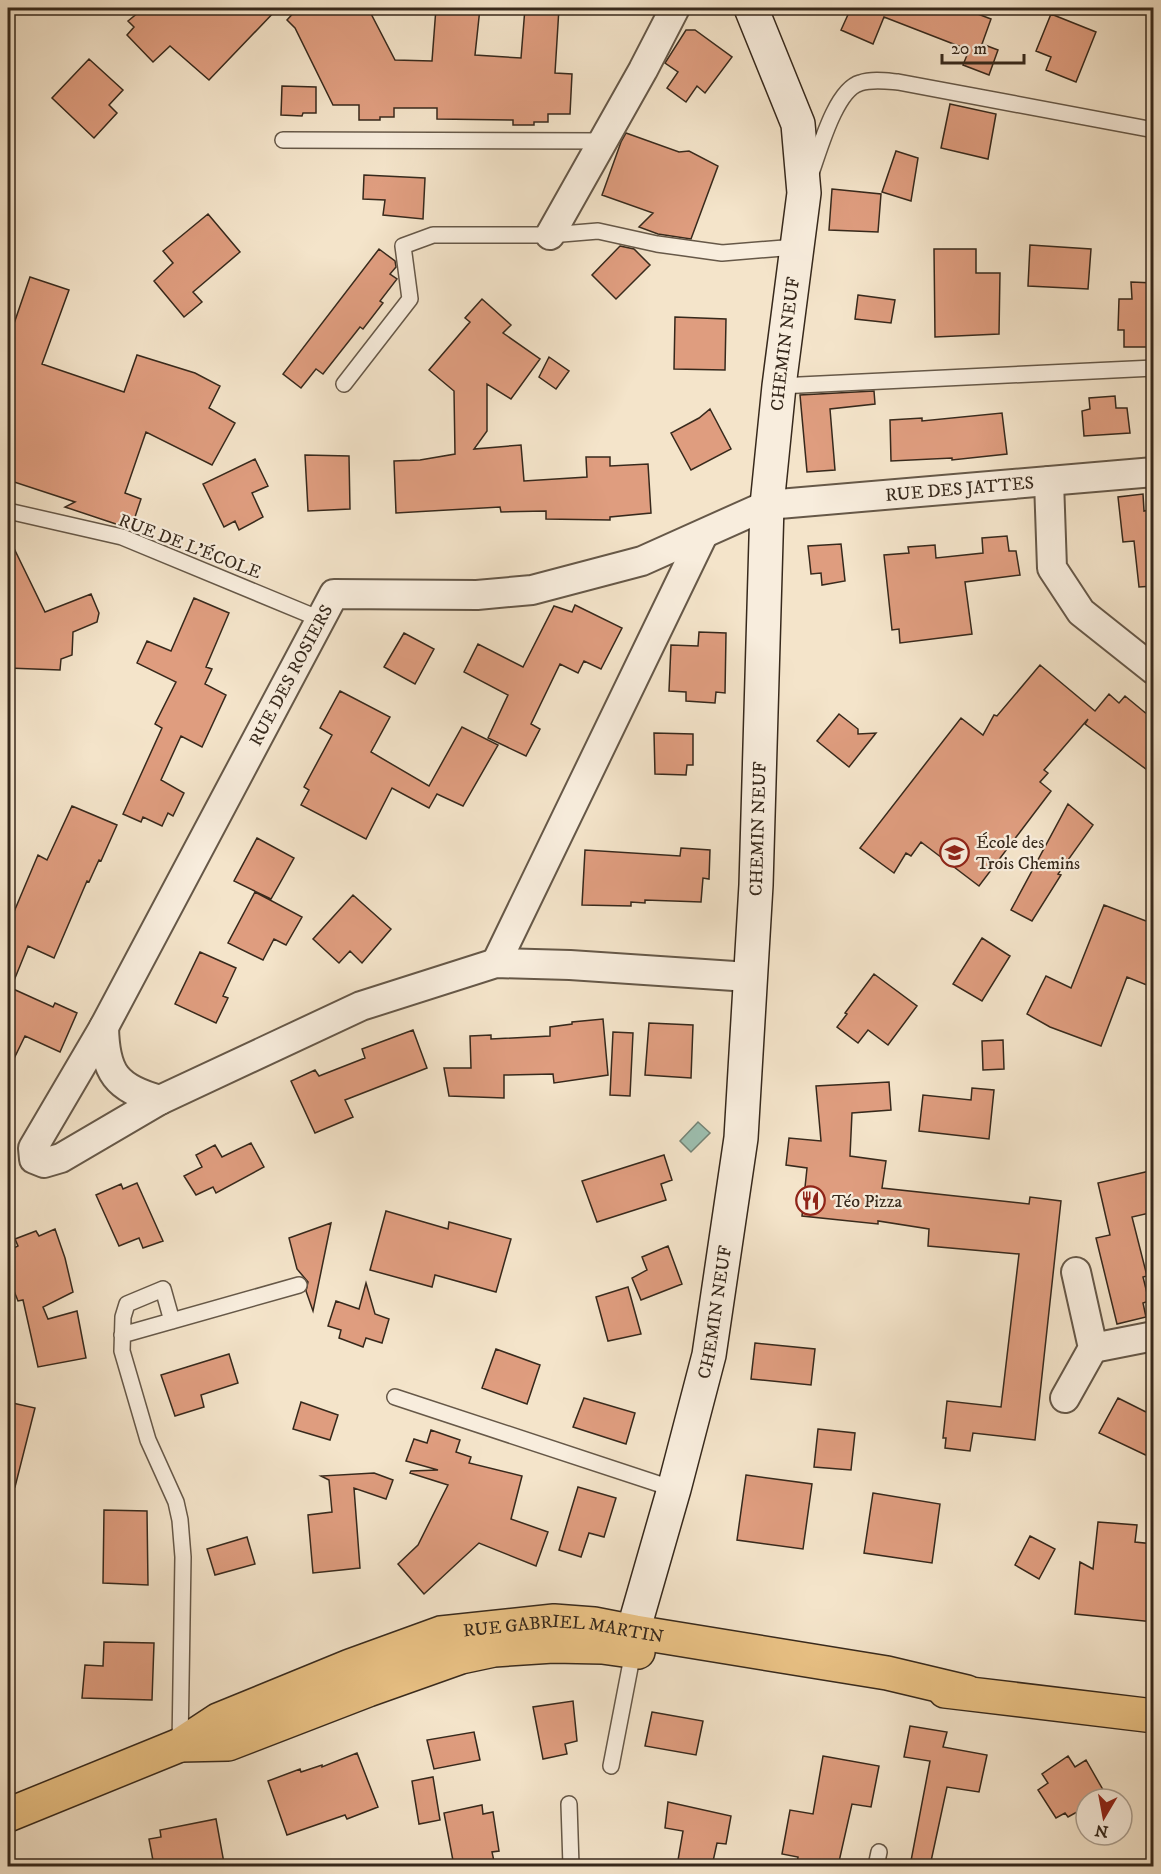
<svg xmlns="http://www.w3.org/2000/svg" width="1161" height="1874" font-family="'IM FELL DW Pica',serif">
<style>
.water{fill:#9dbfb0;stroke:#748375;stroke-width:1.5}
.building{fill:#df9d7f;stroke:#37291c;stroke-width:1.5}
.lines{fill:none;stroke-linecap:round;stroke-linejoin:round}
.lane-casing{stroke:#665848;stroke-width:18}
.street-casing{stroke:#665848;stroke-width:32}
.secondary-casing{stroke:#37291c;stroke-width:36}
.primary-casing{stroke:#37291c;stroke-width:36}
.lane{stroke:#f8eddd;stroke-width:15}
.street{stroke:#f8eddd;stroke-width:28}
.secondary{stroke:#f8eddd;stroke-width:33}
.primary{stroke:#eac285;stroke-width:33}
.labels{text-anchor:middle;stroke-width:4.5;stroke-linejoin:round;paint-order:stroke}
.street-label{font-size:18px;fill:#37291c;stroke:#f8eddd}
.poi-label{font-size:18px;fill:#37291c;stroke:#f8eddd;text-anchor:start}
</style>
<rect width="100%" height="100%" fill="#f4e4ca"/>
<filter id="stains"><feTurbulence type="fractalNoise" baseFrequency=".00333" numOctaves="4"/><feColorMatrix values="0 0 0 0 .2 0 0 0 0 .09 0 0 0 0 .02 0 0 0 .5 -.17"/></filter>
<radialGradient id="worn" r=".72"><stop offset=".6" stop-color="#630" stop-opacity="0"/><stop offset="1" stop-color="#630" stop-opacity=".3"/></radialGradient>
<!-- water -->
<path class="water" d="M 698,1122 L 710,1133 L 691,1152 L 680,1141 Z"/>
<!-- building -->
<path class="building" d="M 144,8 L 278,8 L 209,80 L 170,46 L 153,62 L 127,35 L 134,27 L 128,21 Z
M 298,8 L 368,8 L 395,60 L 432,61 L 436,8 L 480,8 L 475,55 L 521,58 L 525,8 L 559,8 L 555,73 L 572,74 L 570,114 L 548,114 L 548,122 L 534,122 L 534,125 L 513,125 L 513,120 L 437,119 L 437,108 L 394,108 L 394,117 L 380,117 L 380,120 L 359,120 L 359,105 L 333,105 L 295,28 L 287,20 Z
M 851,8 L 962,8 L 991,19 L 982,44 L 998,50 L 989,75 L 963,65 L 969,50 L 884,17 L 873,44 L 841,30 Z
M 1051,14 L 1096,32 L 1076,82 L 1046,70 L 1051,57 L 1036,51 Z
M 686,30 L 695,30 L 732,57 L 705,93 L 697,86 L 686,102 L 667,88 L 678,72 L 665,63 Z
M 89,59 L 123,90 L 109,105 L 117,113 L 94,138 L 52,98 Z
M 282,86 L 316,87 L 316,113 L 303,113 L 302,116 L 281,115 Z
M 950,104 L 996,114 L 988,159 L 941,148 Z
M 626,133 L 679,152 L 689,151 L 718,166 L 691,239 L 658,234 L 639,227 L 653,213 L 602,195 L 621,142 Z
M 896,151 L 918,158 L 911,201 L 882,192 Z
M 364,175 L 425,178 L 423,219 L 383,215 L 385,200 L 363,199 Z
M 832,189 L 881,194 L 878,232 L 829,230 Z
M 208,214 L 240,252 L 193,292 L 202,302 L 184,317 L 154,281 L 173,263 L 163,251 Z
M 1030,245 L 1091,249 L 1088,289 L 1028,286 Z
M 620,246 L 634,249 L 650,265 L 616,299 L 592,275 Z
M 379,249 L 395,261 L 396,267 L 390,274 L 397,279 L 380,301 L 383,303 L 363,329 L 360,327 L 323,374 L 316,369 L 301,388 L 283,374 Z
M 934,249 L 976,249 L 976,273 L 1000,273 L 999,334 L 935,337 Z
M 30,277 L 69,290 L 42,364 L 124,392 L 137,355 L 195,373 L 220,386 L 209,408 L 235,423 L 212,465 L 146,432 L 125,493 L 141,499 L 131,529 L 65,507 L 75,502 L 8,480 L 8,341 Z
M 1131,282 L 1154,283 L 1154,347 L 1124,347 L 1124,330 L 1118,330 L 1119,299 L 1132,299 Z
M 858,295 L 895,300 L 891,323 L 855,319 Z
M 482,299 L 511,325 L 503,333 L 540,359 L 511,399 L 487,384 L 487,431 L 474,449 L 521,445 L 524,481 L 587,477 L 586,457 L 610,457 L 610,466 L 648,464 L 651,513 L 610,517 L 610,520 L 546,519 L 546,511 L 501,512 L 500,507 L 396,513 L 394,461 L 420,460 L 455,454 L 454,391 L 429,370 L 470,322 L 465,318 Z
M 675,317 L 726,319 L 725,370 L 674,369 Z
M 549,357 L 569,371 L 556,389 L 539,377 Z
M 874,391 L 875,404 L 830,409 L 835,470 L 807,472 L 800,395 Z
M 1115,396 L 1116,408 L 1127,408 L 1130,433 L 1084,436 L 1082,411 L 1090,409 L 1089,398 Z
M 710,409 L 731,449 L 691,470 L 671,433 L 699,418 Z
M 1002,413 L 1007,454 L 952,460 L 952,458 L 891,461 L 890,420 L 922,418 L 922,421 Z
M 305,455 L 349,456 L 350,509 L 308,511 Z
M 255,459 L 268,486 L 252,493 L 263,517 L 239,530 L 235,521 L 224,527 L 203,484 Z
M 1143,494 L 1144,511 L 1154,509 L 1154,586 L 1139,587 L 1134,541 L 1123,542 L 1118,497 Z
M 8,536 L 45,612 L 91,594 L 99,613 L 97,622 L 73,632 L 72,655 L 61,659 L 60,670 L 8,668 Z
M 1007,536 L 1009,551 L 1016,551 L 1020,575 L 965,582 L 972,634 L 900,643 L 899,629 L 892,630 L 884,555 L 909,553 L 908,547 L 935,545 L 936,558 L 983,553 L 982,538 Z
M 841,544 L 845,581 L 822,585 L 821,573 L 811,574 L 808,546 Z
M 194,598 L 229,613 L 206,667 L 212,669 L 205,684 L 226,695 L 202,747 L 181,736 L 161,780 L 184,793 L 173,816 L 168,813 L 162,826 L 143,817 L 141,822 L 123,814 L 162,728 L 155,724 L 176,682 L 137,663 L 147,641 L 171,651 Z
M 575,605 L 622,628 L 601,669 L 584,661 L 578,673 L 560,664 L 531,724 L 540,729 L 526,756 L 488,738 L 508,695 L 464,672 L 478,644 L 523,667 L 554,606 L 572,612 Z
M 699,632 L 726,633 L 725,693 L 716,692 L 715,703 L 686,701 L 686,692 L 669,691 L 671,645 L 698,646 Z
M 404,633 L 434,649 L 415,684 L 384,667 Z
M 1040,665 L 1095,711 L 1109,694 L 1119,703 L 1125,696 L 1154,720 L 1154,775 L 1085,724 L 1088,719 L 1044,770 L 1048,773 L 1040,782 L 1051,791 L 979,886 L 921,842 L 911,856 L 906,853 L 894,873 L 860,848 L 961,718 L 983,735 L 994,715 L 997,716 Z
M 340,691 L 390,717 L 371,752 L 429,786 L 462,727 L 498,745 L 463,806 L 437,794 L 429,808 L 392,788 L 366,839 L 301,805 L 309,790 L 304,787 L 332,735 L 320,728 Z
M 839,714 L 858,729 L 858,734 L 876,733 L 849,767 L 817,741 Z
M 654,733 L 693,734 L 693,765 L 687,765 L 686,775 L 655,774 Z
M 1068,804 L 1093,825 L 1058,874 L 1061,875 L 1032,921 L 1011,910 Z
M 72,806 L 117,825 L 101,861 L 99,860 L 89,882 L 87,881 L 54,958 L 28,946 L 11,988 L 53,1007 L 55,1003 L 77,1013 L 60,1052 L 25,1036 L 8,1071 L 8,926 L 38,855 L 47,860 Z
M 257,838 L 294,858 L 271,899 L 234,881 Z
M 681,848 L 710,850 L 709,879 L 703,878 L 701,902 L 645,900 L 645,903 L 631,902 L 631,906 L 582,905 L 585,850 L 680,856 Z
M 255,892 L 302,917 L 286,945 L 274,939 L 263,960 L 228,943 Z
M 353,895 L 391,929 L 362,963 L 350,951 L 339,963 L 313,939 Z
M 1104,905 L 1154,924 L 1154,988 L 1127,977 L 1101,1046 L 1050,1027 L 1027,1014 L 1046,976 L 1071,988 Z
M 982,938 L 1010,956 L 982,1001 L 953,984 Z
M 200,952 L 236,968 L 223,996 L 228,998 L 216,1023 L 175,1004 Z
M 874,974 L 917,1006 L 888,1045 L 868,1030 L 858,1043 L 837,1027 L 847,1014 L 845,1013 Z
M 603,1019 L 608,1075 L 554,1083 L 553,1074 L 504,1075 L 504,1098 L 449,1096 L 444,1068 L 471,1068 L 470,1036 L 491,1035 L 491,1039 L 550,1036 L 550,1027 L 572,1024 L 572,1022 Z
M 649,1023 L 693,1025 L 691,1078 L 645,1075 Z
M 413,1030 L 427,1068 L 345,1100 L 353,1117 L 315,1133 L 291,1081 L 315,1070 L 319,1076 L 365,1058 L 362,1049 Z
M 613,1032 L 633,1033 L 630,1096 L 610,1095 Z
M 1003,1040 L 1004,1069 L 983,1070 L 982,1041 Z
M 889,1082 L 891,1110 L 852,1113 L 850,1156 L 886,1161 L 882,1188 L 1029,1204 L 1030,1197 L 1061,1201 L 1035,1440 L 973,1433 L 970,1451 L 945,1448 L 946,1438 L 943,1438 L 947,1401 L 1001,1407 L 1019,1254 L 928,1246 L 929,1229 L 878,1221 L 878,1224 L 802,1216 L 807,1168 L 786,1165 L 789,1138 L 821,1141 L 816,1086 Z
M 972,1088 L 994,1090 L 989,1139 L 919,1131 L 923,1095 L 971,1100 Z
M 251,1143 L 264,1167 L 216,1193 L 213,1187 L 196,1195 L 184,1176 L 202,1167 L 196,1155 L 215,1145 L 222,1157 Z
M 664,1155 L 672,1180 L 661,1184 L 666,1200 L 597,1222 L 582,1181 Z
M 1154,1170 L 1154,1212 L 1132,1217 L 1147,1276 L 1143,1277 L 1149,1301 L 1143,1303 L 1146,1317 L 1117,1324 L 1096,1238 L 1110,1235 L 1098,1183 Z
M 137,1183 L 163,1241 L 143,1248 L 139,1238 L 119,1246 L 96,1195 L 121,1184 L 123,1189 Z
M 386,1211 L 448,1229 L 449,1222 L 511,1239 L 496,1292 L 435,1275 L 432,1287 L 370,1270 Z
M 331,1223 L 313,1311 L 306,1291 L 308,1282 L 297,1269 L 289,1238 Z
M 55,1229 L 65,1258 L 73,1292 L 43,1307 L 48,1319 L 77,1311 L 86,1358 L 38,1367 L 23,1300 L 18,1301 L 8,1276 L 8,1251 L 18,1246 L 15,1239 L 36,1231 L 39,1236 Z
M 668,1246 L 682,1284 L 641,1300 L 632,1278 L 647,1270 L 642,1257 Z
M 366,1283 L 375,1314 L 389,1319 L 382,1343 L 366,1338 L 363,1347 L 339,1338 L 341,1330 L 328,1326 L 336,1301 L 359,1309 Z
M 628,1287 L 641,1334 L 608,1341 L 596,1297 Z
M 755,1343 L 815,1349 L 811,1385 L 751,1379 Z
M 496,1349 L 540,1365 L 527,1404 L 482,1388 Z
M 229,1354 L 238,1383 L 201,1395 L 204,1407 L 175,1416 L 161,1375 Z
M 584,1398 L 635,1413 L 626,1444 L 573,1427 Z
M 1118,1398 L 1154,1416 L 1154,1459 L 1099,1433 Z
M 8,1402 L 35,1408 L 15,1487 L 8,1486 Z
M 301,1402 L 338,1415 L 330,1440 L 293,1429 Z
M 818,1429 L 855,1433 L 851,1470 L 814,1467 Z
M 431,1430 L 460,1440 L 456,1452 L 471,1457 L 469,1463 L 522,1476 L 511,1519 L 548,1532 L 536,1566 L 479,1543 L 424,1594 L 398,1564 L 418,1545 L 448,1485 L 410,1473 L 411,1471 L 438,1470 L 406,1461 L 414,1439 L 427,1443 Z
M 374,1473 L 393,1480 L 386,1499 L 354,1488 L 360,1568 L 313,1573 L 308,1515 L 332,1512 L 329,1480 L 321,1476 Z
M 746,1475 L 812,1484 L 803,1549 L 737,1540 Z
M 578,1487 L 616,1498 L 604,1537 L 589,1533 L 581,1557 L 559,1550 Z
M 873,1493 L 940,1504 L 932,1563 L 864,1553 Z
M 104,1510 L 147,1511 L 148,1585 L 103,1583 Z
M 1098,1522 L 1137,1525 L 1135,1542 L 1154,1544 L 1154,1622 L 1075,1614 L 1080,1562 L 1093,1569 Z
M 1030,1536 L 1055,1549 L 1039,1579 L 1015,1565 Z
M 247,1537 L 255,1564 L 215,1575 L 207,1549 Z
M 104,1642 L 154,1643 L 152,1700 L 82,1698 L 85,1665 L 103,1666 Z
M 573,1701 L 577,1741 L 565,1744 L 567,1754 L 543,1759 L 533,1707 Z
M 652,1712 L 703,1721 L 696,1755 L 645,1746 Z
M 910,1726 L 947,1732 L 943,1747 L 987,1755 L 979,1792 L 947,1787 L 930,1866 L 910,1866 L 930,1761 L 904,1757 Z
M 474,1732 L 480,1760 L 434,1769 L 427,1740 Z
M 357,1753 L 378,1807 L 347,1819 L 345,1815 L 287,1835 L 268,1781 L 300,1769 L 301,1772 L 322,1765 L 322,1767 Z
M 823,1756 L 879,1766 L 871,1807 L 852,1804 L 838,1866 L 814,1866 L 797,1863 L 798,1857 L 782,1854 L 790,1810 L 813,1814 Z
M 1068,1756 L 1075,1767 L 1086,1760 L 1106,1795 L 1099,1799 L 1086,1799 L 1086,1807 L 1068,1817 L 1065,1813 L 1056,1818 L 1038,1790 L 1048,1783 L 1042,1774 Z
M 433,1777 L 440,1820 L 419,1824 L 412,1781 Z
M 668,1802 L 731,1816 L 726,1844 L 717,1843 L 712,1866 L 677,1866 L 683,1831 L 665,1828 Z
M 482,1805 L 483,1814 L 493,1812 L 499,1851 L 492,1852 L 495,1866 L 454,1866 L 444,1813 Z
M 216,1819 L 224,1863 L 203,1866 L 154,1866 L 149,1839 L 161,1837 L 160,1830 Z"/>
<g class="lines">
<defs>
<path id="lane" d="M 283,140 L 603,141
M 810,176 C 819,152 835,90 860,83 C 872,79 886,81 898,82 L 1154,130
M 344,384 L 410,299 L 403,246 L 433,235 L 550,235 L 598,231 L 657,244 L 722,253 L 796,247
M 779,386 L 1154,368
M 8,511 L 122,537 L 320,619
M 172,1321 L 163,1289 L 127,1304 L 123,1317 L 122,1351 L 148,1440 L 176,1502 L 180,1520 L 183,1557 L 180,1745
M 122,1335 L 299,1285
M 395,1397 L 674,1489
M 611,1766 L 633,1652
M 569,1804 L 571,1866
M 876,1866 L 879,1852"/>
<g id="street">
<path d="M 550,235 L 643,70 L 675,8"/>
<path d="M 1049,481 L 1052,568 L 1081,612 L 1154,670"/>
<path d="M 496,963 L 703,535"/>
<path id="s1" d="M 749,977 L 570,965 L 496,963 L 361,1006 L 160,1100 L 61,1158 L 44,1163 L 34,1159 L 33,1148 L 104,1027 L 334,594 L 477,595 L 532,590 L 642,561 L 767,505 L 1154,472"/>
<path d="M 104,1027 C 105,1073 116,1088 160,1100"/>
<path d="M 1093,1348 L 1154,1336"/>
<path d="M 1065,1398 L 1093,1348 L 1076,1272"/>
</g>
<g id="secondary">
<path id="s2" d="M 633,1652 L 636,1621 L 674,1489 L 709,1355 L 741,1138 L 756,885 L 767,505 L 779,386 L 804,193 L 798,124 L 751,8"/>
</g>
<g id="primary">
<path d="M 945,1691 L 1154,1716"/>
<path d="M 180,1745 L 228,1744 L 368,1690 L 461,1657 L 494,1650 L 553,1646 L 602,1647 L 638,1652"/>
<path id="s3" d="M 8,1815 L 180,1745 L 218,1720 L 350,1666 L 441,1633 L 554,1621 L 594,1624 L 635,1632 L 887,1673 L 967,1692"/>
</g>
</defs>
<!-- lane casing -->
<use href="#lane" class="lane-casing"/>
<!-- street casing -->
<use href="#street" class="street-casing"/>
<!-- secondary casing -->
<use href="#secondary" class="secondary-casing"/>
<!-- primary casing -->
<use href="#primary" class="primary-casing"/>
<!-- lane -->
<use href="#lane" class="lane"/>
<!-- street -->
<use href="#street" class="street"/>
<!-- secondary -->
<use href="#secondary" class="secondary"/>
<!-- primary -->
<use href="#primary" class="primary"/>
</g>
<!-- icons -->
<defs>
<symbol id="school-ring" viewBox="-11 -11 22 22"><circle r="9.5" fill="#f8eddd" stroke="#8f2418" stroke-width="1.5"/><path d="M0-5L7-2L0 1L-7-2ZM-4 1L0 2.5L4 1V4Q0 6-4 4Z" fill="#8f2418"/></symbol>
<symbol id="restaurant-ring" viewBox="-11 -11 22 22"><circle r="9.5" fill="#f8eddd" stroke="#8f2418" stroke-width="1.5"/><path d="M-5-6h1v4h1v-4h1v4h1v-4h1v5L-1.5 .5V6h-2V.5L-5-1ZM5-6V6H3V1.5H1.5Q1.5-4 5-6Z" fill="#8f2418"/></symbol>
</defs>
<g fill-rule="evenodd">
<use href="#school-ring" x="938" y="836" width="33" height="33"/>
<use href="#restaurant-ring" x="794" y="1184" width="33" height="33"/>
</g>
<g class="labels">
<!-- street labels -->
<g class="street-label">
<text dy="6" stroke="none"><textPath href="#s2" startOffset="1322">CHEMIN NEUF</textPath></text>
<text dy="6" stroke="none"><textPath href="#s1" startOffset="2044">RUE DES JATTES</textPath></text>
<text transform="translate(190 546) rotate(21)" y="6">RUE DE L'ÉCOLE</text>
<text dy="6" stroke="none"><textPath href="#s1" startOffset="1310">RUE DES ROSIERS</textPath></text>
<text dy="6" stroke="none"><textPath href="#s2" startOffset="836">CHEMIN NEUF</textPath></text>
<text dy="6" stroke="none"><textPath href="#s2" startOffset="350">CHEMIN NEUF</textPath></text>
<text dy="6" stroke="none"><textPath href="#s3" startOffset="594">RUE GABRIEL MARTIN</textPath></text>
</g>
<!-- poi labels -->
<g class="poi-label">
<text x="976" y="848">École des<tspan x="976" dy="21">Trois Chemins</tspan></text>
<text x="832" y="1207">Téo Pizza</text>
</g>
</g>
<!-- margin -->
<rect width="1161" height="1874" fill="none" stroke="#f4e4ca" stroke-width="30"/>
<rect x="9" y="9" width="1143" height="1856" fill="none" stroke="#37291c" stroke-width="3"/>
<rect x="15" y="15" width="1131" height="1844" fill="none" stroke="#37291c" stroke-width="1.5"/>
<!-- north arrow -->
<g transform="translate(1104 1817) rotate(190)"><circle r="28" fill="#f8eddd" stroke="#ab9f90" stroke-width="1.5"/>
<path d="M0-4.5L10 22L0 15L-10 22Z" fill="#8f2418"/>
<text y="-9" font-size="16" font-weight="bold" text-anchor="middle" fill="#37291c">N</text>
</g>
<!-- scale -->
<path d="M942 54v9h82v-9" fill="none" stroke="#37291c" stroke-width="3"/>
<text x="951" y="54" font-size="18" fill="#37291c" stroke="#f8eddd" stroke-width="4.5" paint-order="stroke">20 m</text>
<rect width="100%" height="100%" filter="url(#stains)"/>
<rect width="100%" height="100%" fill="url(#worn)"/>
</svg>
